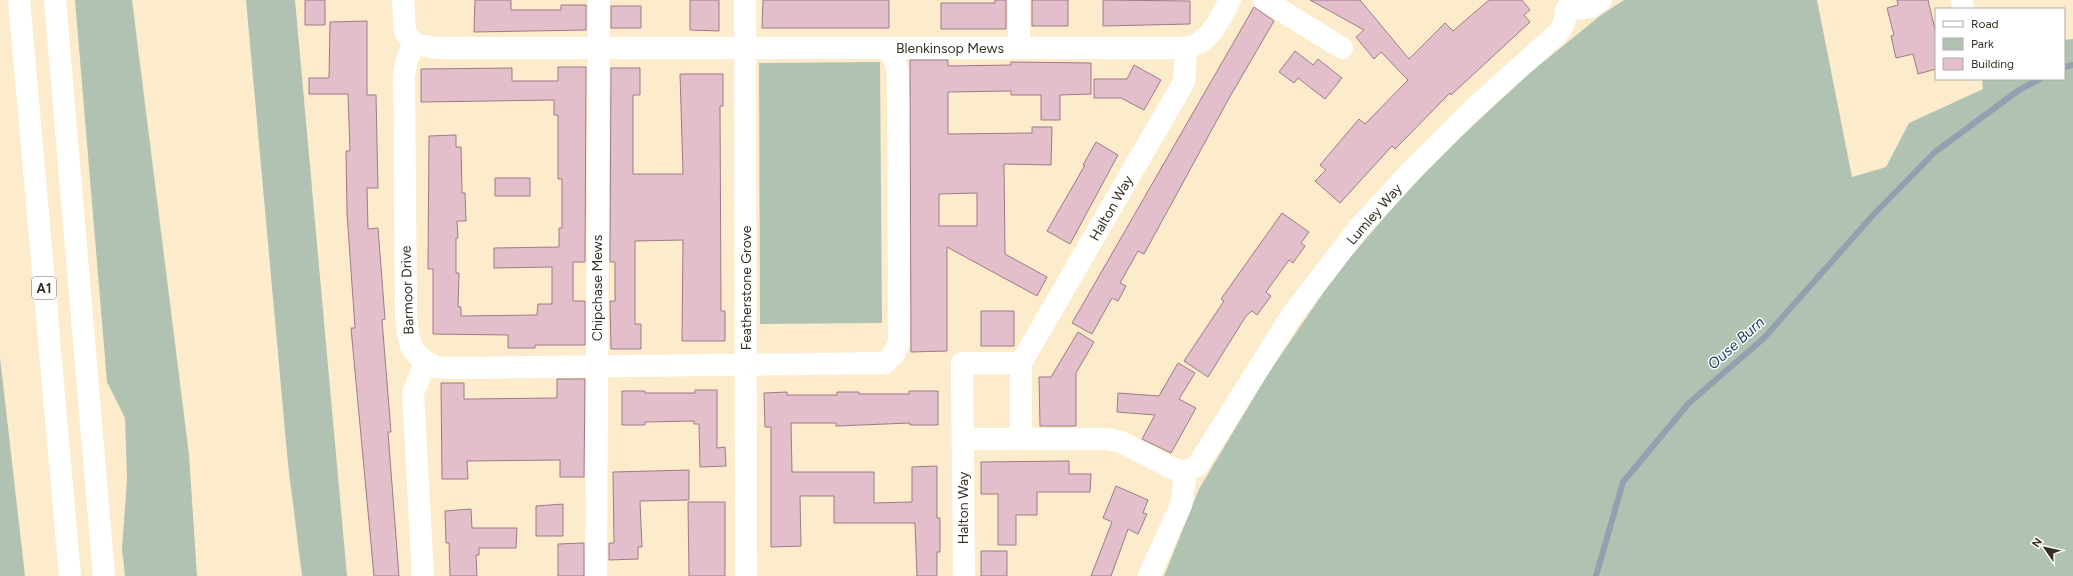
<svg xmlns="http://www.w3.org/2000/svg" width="2073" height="576" font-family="Figtree,sans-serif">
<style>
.green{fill:#b0c3b3}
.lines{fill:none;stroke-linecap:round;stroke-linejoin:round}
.stream{stroke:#92a0af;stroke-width:6}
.building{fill:#e3bfcc;stroke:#9e7a88;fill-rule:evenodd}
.minor{stroke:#fff;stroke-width:22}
.highway{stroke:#fff;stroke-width:22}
.labels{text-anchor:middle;stroke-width:3;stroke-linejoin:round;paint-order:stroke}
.shield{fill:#fff;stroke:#736f66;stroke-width:1}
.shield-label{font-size:13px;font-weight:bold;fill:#373124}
.street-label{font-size:14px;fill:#373124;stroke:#fff}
.water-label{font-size:15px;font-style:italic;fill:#193a5e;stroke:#fff}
</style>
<rect width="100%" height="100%" fill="#fdeccb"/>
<!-- green -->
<path class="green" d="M 75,0 L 132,0 L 189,455 L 197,576 L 125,576 L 122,549 L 127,479 L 125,418 L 107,382 Z
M 246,0 L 295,0 L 347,576 L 302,576 L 288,464 Z
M 1624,0 L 1817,0 L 1852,177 L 1886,167 L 1909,123 L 1983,89 L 1982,79 L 2064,79 L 2064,40 L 2073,39 L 2073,576 L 1164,576 L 1199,489 L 1266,377 L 1338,271 L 1409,189 L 1463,135 L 1526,76 L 1601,15 Z
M 880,62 L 882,323 L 760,324 L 759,63 Z
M 0,357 L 1,366 L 25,576 L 0,576 Z"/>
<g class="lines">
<!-- stream -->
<path class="stream" d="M 2064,67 L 2073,65
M 1596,576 L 1623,482 L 1689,403 L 1764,338 L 1874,214 L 1935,152 L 2019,90 L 2040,79"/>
</g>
<!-- building -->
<path class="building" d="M 305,0 L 325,0 L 325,25 L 305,25 Z
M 475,0 L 511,0 L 511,10 L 561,10 L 561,5 L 586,5 L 586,30 L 474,32 Z
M 690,0 L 719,0 L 719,31 L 690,30 Z
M 763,0 L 889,0 L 889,28 L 762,28 Z
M 995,0 L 1006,0 L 1006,29 L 941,29 L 941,3 L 995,3 Z
M 1032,0 L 1068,0 L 1068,26 L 1032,26 Z
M 1103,0 L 1190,1 L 1190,24 L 1103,26 Z
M 1310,0 L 1360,0 L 1409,59 L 1445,23 L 1453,31 L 1489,0 L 1522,0 L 1530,10 L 1524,15 L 1530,22 L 1451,95 L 1450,93 L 1395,149 L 1392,146 L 1340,203 L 1315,181 L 1326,170 L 1320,165 L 1359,119 L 1365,124 L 1408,80 L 1381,52 L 1374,59 L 1356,37 L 1364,30 Z
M 1897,0 L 1928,0 L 1936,34 L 1936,69 L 1918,74 L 1913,54 L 1896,58 L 1891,36 L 1894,35 L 1887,8 L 1898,5 Z
M 611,6 L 641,6 L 641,28 L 611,28 Z
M 1254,7 L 1274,21 L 1228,100 L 1144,254 L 1138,251 L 1120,283 L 1126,286 L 1118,301 L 1112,298 L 1092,334 L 1072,323 Z
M 367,21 L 367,95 L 376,95 L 378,188 L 367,188 L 368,229 L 378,228 L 385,319 L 382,320 L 391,432 L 388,432 L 399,576 L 374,576 L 351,328 L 355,328 L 347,213 L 346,151 L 350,151 L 348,94 L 309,94 L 309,78 L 329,78 L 330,22 Z
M 1295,51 L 1313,65 L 1318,59 L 1342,78 L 1325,99 L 1298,78 L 1294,83 L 1279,72 Z
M 910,60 L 948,60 L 948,66 L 1011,65 L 1011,62 L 1091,63 L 1091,94 L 1060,95 L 1060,120 L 1041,120 L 1041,95 L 1011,95 L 1011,91 L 948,92 L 948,134 L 1032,133 L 1032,127 L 1052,127 L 1051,165 L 1004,164 L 1005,254 L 1047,277 L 1037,296 L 947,247 L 947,351 L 911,352 ZM 977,193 L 977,226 L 939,226 L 939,194 Z
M 1134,65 L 1161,80 L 1144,110 L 1121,98 L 1094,98 L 1094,79 L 1127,79 Z
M 558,67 L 586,67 L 585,262 L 573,262 L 573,301 L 585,301 L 585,345 L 535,345 L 535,348 L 508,348 L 508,335 L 433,334 L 433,269 L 428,269 L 429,136 L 456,135 L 456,147 L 461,147 L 462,193 L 465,193 L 466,221 L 457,221 L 458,238 L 456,238 L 456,273 L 459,273 L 458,307 L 461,307 L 461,316 L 537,315 L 538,304 L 552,304 L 552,267 L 494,268 L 494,248 L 559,247 L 559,228 L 562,228 L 562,179 L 558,179 L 558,115 L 554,115 L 554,100 L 421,102 L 421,69 L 512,68 L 512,81 L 558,81 Z
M 611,68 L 640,68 L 640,95 L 633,95 L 633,174 L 683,174 L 680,74 L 723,74 L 723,106 L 720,106 L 721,311 L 725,311 L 725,341 L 682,341 L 683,240 L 635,241 L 635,324 L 641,324 L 641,349 L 611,349 L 610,301 L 615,301 L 615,262 L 610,262 Z
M 1096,142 L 1118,155 L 1070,244 L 1047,231 L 1085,165 L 1083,165 Z
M 495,178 L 530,178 L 530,196 L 495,196 Z
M 1282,213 L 1309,232 L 1301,243 L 1305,246 L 1293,263 L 1289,260 L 1266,292 L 1271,296 L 1257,315 L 1252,311 L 1246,316 L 1208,377 L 1184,361 L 1224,301 L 1221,299 Z
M 981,311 L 1014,311 L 1014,346 L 981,346 Z
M 1078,332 L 1094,342 L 1076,373 L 1076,426 L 1040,426 L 1039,377 L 1051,377 Z
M 1178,363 L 1195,373 L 1179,399 L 1196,408 L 1171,453 L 1142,439 L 1155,415 L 1117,412 L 1118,393 L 1159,396 Z
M 557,379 L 585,379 L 584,477 L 560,477 L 560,460 L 467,461 L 468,479 L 442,479 L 441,383 L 464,383 L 464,399 L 468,399 L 557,398 Z
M 695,390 L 717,390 L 717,448 L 725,447 L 726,466 L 700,467 L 699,424 L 694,424 L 694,421 L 645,422 L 645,425 L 622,425 L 622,391 L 645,391 L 645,393 L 695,393 Z
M 909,391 L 938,391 L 938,425 L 910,425 L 910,423 L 836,426 L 836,423 L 791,423 L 792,472 L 874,472 L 874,503 L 912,502 L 912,467 L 937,466 L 937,518 L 940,518 L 940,552 L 937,552 L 937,576 L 917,576 L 915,523 L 834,523 L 834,496 L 800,496 L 801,546 L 771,547 L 771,427 L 765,427 L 764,393 L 787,392 L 787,395 L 837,395 L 837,392 L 859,392 L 859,394 L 909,394 Z
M 1069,461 L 1069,474 L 1091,474 L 1090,492 L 1037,492 L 1037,515 L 1016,515 L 1016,545 L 998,545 L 998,494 L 981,494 L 981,462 Z
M 689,470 L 689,500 L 640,501 L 642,547 L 638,547 L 638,559 L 609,560 L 609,543 L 614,543 L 613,472 Z
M 1116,486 L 1148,500 L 1143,513 L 1147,514 L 1138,534 L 1128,529 L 1111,576 L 1091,576 L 1112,522 L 1103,518 Z
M 688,502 L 725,502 L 725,576 L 689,576 Z
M 563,504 L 563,536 L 536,536 L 536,506 Z
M 471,509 L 472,528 L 517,528 L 516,548 L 479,548 L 479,555 L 476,555 L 477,576 L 450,576 L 449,543 L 446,543 L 445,511 Z
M 584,543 L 584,576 L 558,576 L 558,544 Z
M 981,551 L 1007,551 L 1007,576 L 981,576 Z"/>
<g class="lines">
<!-- minor -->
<path class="minor" d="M 403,0 L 405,32 L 414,44
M 745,0 L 746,576
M 1264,0 L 1342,48
M 1962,0 L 1963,9
M 1566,10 L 1591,7 L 1601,0
M 414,44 L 437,48 L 1186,48 C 1212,42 1218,21 1230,0
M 414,44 L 407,59 L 404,76 L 406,317 C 409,338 407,349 426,362 L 413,393 L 423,576
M 1019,48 L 1019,0
M 426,362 L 435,367 L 450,368 L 885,363 L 894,354 L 899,343 L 898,71 L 892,53 L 882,48
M 963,439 L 1021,439 L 1021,363 L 1184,82 L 1186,48
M 1021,439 L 1107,439 L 1121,442 L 1176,470 L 1186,471 L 1198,465 L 1292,315 L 1359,228 L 1415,167 L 1470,112 L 1557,34 L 1564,24 L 1566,10
M 596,576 L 599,0
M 964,576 L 962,363 L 1021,363
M 1149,576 L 1181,505 L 1186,471"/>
<!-- highway -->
<path class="highway" d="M 19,0 L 70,576
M 55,0 L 104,576"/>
</g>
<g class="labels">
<!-- shield labels -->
<rect class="shield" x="32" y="277" width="24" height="22" rx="3"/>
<g class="shield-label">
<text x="44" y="293">A1</text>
</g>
<!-- street labels -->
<g class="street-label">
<text x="950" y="53">Blenkinsop Mews</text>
<text transform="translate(1111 208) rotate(-60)" y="5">Halton Way</text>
<text transform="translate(1374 214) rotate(-49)" y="5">Lumley Way</text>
<text transform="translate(597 288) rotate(-90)" y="5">Chipchase Mews</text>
<text transform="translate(746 288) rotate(-90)" y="5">Featherstone Grove</text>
<text transform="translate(407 290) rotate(-92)" y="5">Barmoor Drive</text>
<text transform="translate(963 508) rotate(-90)" y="5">Halton Way</text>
</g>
<!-- water labels -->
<g class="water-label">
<text transform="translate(1736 343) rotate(-42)" y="5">Ouse Burn</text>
</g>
</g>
<!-- legend -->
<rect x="1935" y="8" width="130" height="72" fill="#ffffff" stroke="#afada7"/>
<rect x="1943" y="21" width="20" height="6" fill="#ffffff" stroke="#afada7"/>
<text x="1971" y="28" font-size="12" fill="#373124">Road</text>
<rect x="1943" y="38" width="20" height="12" fill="#b0c3b3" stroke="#afada7"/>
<text x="1971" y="48" font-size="12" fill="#373124">Park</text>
<rect x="1943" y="58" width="20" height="12" fill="#e3bfcc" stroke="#afada7"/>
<text x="1971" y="68" font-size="12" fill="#373124">Building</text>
<!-- north arrow -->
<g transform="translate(2045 548) rotate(304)" stroke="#ffffff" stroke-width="3" paint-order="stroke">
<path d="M0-3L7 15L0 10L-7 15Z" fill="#373124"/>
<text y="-6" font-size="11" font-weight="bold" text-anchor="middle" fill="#373124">N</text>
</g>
</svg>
